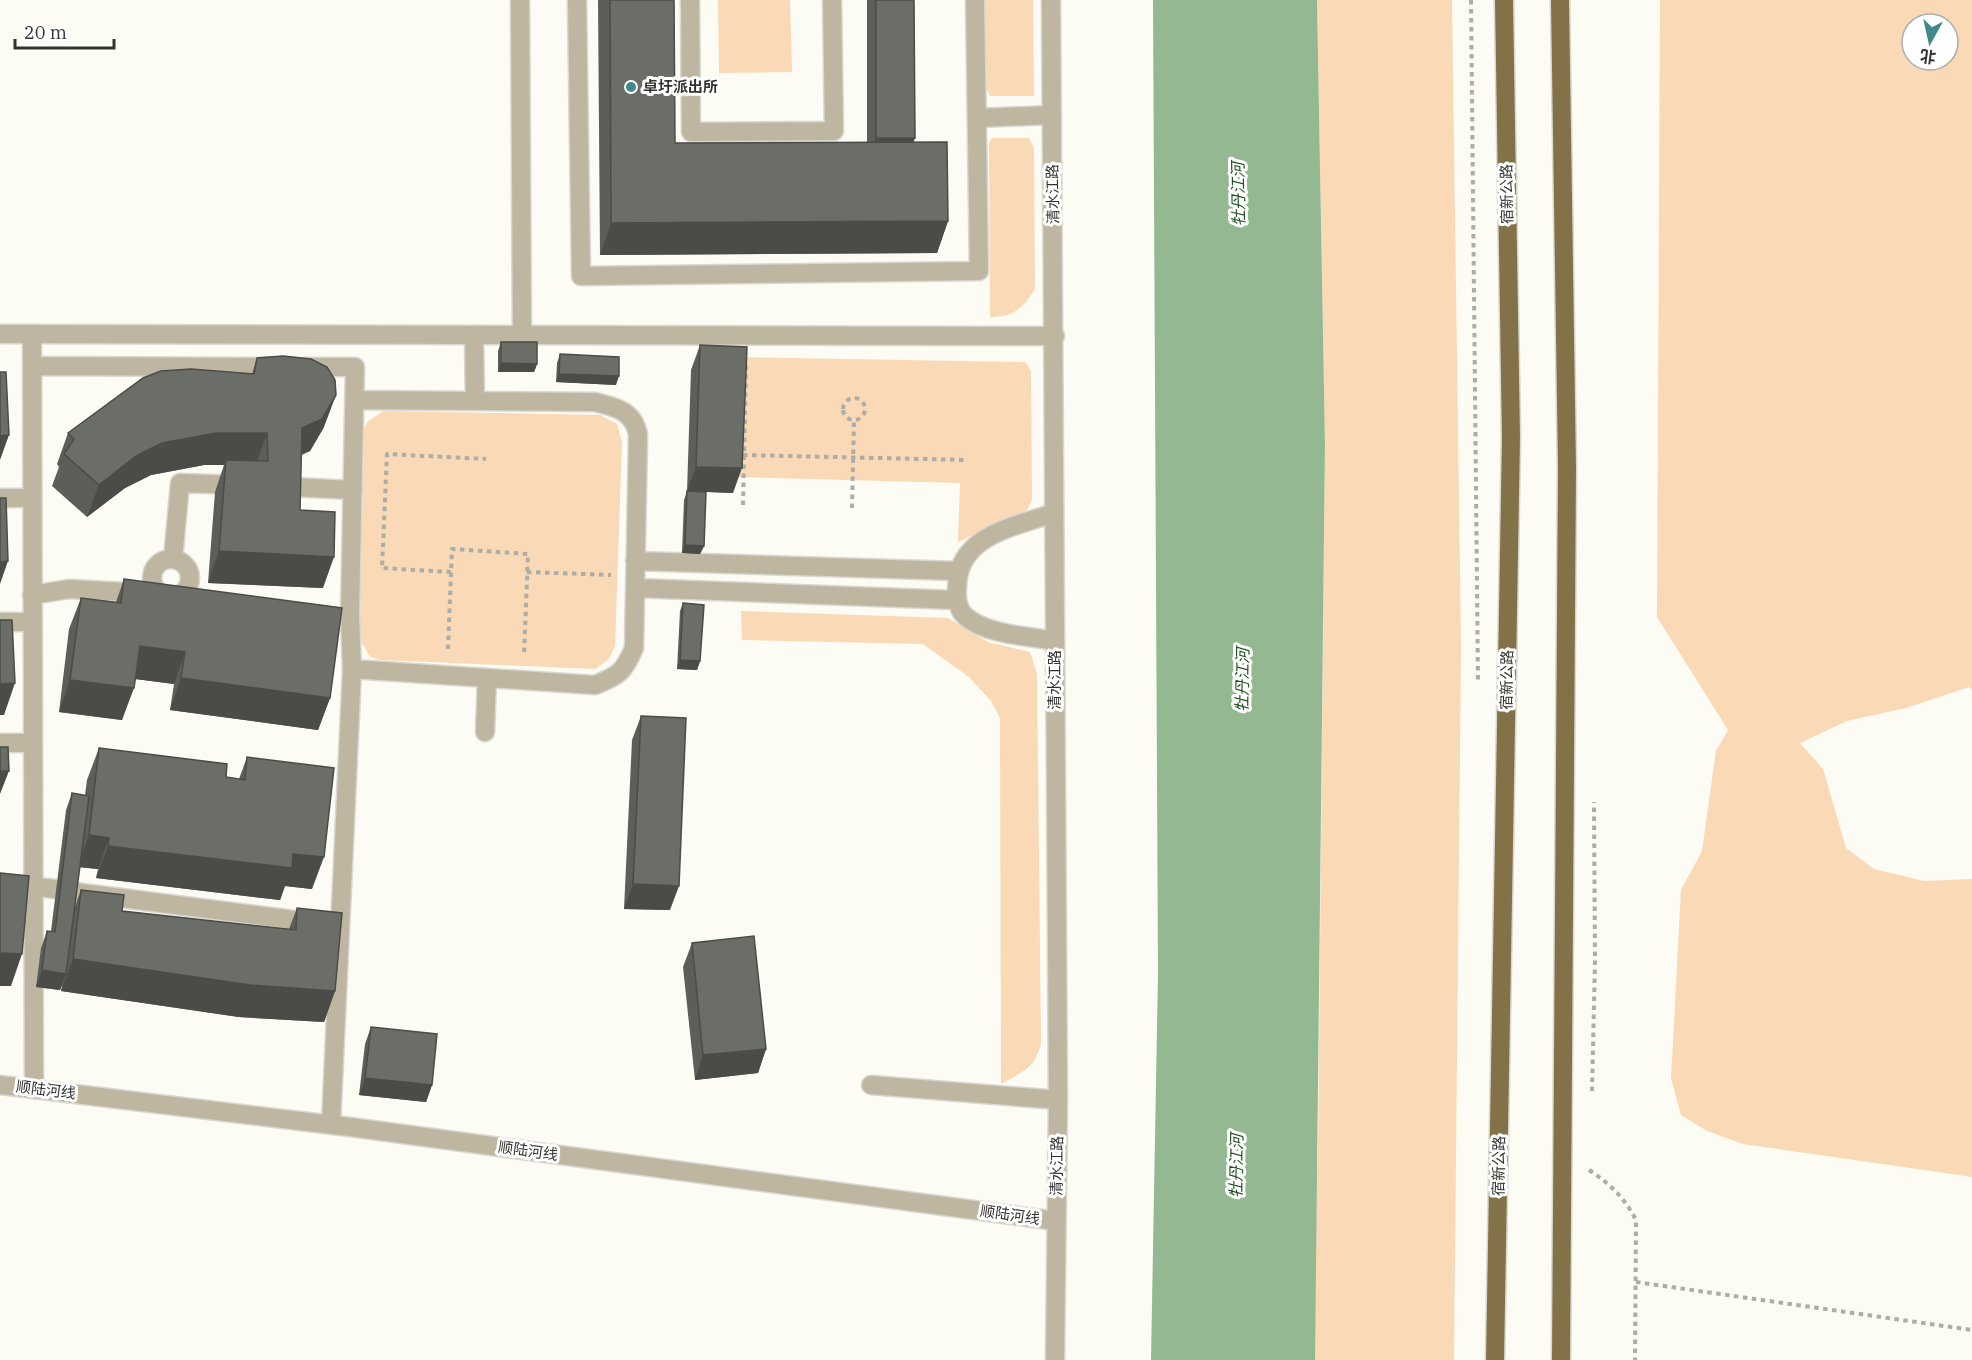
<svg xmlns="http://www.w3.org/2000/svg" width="1972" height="1360" font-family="'IBM Plex Serif','Noto Sans SC',serif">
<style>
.green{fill:#f9d9b6;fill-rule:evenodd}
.water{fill:#94b992}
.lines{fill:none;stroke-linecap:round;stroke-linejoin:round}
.service-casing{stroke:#d8d8d1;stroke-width:21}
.minor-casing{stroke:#d8d8d1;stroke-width:21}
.tertiary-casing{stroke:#d8d8d1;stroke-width:21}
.trunk-casing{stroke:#d8d8d1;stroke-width:21}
.path{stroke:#adada7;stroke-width:4;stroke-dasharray:4.5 4.5;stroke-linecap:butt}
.service{stroke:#bfb6a1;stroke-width:18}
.minor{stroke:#bfb6a1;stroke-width:18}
.tertiary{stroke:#bfb6a1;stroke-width:18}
.trunk{stroke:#837248;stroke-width:18}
.wall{fill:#5c5e59}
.shaded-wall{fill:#4b4c48}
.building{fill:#6b6d67;stroke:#4b4c48;stroke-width:1.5}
.poi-dot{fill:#40888a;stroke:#fff;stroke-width:2}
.labels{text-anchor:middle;stroke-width:6;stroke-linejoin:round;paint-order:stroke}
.poi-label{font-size:15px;font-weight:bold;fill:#333330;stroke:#fff;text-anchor:start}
.street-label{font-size:15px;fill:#333330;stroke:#fff}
.water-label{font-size:16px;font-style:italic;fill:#1d501d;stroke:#fff}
</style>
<rect width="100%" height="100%" fill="#fcfcf4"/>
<!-- green -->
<path class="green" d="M 718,0 L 790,0 L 792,72 L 719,73 Z
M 985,0 L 1033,0 L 1034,96 L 990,96 L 986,88 Z
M 1317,0 L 1452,0 L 1461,647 L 1454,1360 L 1310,1360 L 1318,1150 L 1325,445 Z
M 1660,0 L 1972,0 L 1972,690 L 1969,687 L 1906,708 L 1847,721 L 1800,743 L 1823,769 L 1846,848 L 1874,869 L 1924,881 L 1972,879 L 1972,1177 L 1743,1144 L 1707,1131 L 1681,1115 L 1671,1079 L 1681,890 L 1702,851 L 1716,751 L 1728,730 L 1657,617 ZM 1912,24 L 1948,24 L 1948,60 L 1912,60 Z
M 992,138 L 1029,138 L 1034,148 L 1035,289 C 1022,309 1014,317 990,317 L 989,144 Z
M 738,357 L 1025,362 L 1031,371 L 1032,499 L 1028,509 L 958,542 L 960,483 L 734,477 Z
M 384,411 L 600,415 L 617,424 L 622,442 L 615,646 L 609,659 L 595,669 L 381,660 L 370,657 L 362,643 L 360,633 L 364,429 L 368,421 Z
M 741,611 L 948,618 L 988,642 L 1030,652 L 1037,674 L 1041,1043 C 1035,1069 1023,1071 1001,1084 L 1000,718 L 991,701 L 969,677 L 923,644 L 742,640 Z"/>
<!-- water -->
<path class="water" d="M 1153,0 L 1317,0 L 1325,445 L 1315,1360 L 1151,1360 L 1158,973 Z"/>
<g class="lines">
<defs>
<path id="service" d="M 520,0 L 522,335
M 577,0 L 581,276 L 979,271 L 975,0
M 690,0 L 691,132 L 834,131 L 832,0
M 977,118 L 1052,115
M 32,334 L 34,1089
M 474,335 L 475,401
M 32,366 L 277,367
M 305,367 L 355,367 L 350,615 L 352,669 L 331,1124
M 291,487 L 353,490
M 0,498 L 32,498
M 1054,513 C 1014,527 957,535 957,588 C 956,598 958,610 966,617 C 988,635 1028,636 1055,641
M 173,559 L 180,483 L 240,485
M152 578a19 19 0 1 1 38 0a19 19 0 1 1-38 0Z
M 635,561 L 957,571
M 635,588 L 956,600
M 32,595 L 69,589 L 126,592 L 143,591
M 0,622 L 32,622
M 352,669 L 595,685 C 618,676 624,672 634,648 L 638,435 C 634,411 616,407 595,402 L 355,400
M 485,732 L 487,678
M 0,743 L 32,743
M 0,883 L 55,889
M 74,892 L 318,923
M 871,1085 L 1058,1100"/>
<path id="minor" d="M 0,334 L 1055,336
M 0,1085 L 350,1127 L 1056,1221"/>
<path id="tertiary" d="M 1051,0 L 1058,1100 L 1055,1360"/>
<path id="trunk" d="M 1560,0 L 1567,468 L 1561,1360
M 1495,1360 L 1511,438 L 1504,0"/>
</defs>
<!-- service casing -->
<use href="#service" class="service-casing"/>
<!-- minor casing -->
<use href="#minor" class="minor-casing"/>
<!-- tertiary casing -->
<use href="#tertiary" class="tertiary-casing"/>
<!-- trunk casing -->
<use href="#trunk" class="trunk-casing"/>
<!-- path -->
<path class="path" d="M 1471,0 L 1478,683
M843 409a11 11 0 1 1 22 0a11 11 0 1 1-22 0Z
M 743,455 L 968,460
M 743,505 L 746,364
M 852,508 L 854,420
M 451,572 L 382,568 L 387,454 L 486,459
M 527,572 L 611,575
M 448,649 L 452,549 L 528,554 L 524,656
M 1592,1091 L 1595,962 L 1594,802
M 1589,1170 C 1610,1184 1624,1197 1636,1220 L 1635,1360
M 1636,1282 L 1972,1330"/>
<!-- service -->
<use href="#service" class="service"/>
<!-- minor -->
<use href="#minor" class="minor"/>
<!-- tertiary -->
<use href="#tertiary" class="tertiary"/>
<!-- trunk -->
<use href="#trunk" class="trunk"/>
</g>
<!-- wall -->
<path class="wall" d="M 598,0 L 674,0 L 675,143 L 867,142 L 867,0 L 914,0 L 915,138 L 913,142 L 948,221 L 937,253 L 600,255 Z
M 501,342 L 537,364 L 534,372 L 498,372 L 498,351 Z
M 700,345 L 733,493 L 706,492 L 704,546 L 700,554 L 682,553 L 684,500 L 687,491 L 691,370 Z
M 560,354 L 616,385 L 556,382 L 557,363 Z
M 257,358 L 324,427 L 310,451 L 301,455 L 300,510 L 323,588 L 208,583 L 215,492 L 224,465 L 204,465 L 151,475 L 125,488 L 87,517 L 52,486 L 59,467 L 57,464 L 68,433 L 252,374 Z
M 124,579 L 330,698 L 318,730 L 170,710 L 174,684 L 135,679 L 122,720 L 59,712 L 69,629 L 81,598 L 116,602 Z
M 683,603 L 700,661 L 697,670 L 677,669 L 680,611 Z
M 641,716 L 670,910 L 624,909 L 632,740 Z
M 99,748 L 226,777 L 239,779 L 247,757 L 312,889 L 285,886 L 280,900 L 96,878 L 98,869 L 80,867 L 74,909 L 81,890 L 122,911 L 289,929 L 297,908 L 335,991 L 324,1022 L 239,1017 L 61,991 L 62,985 L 60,990 L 36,987 L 41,948 L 47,931 L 51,931 L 66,810 L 72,793 L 85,795 L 87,780 Z
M 692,943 L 766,1049 L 758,1073 L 695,1080 L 683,967 Z
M 371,1027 L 432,1085 L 426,1102 L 359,1095 L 365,1044 Z"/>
<!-- shaded-wall -->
<path class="shaded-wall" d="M 876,138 L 915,138 L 906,163 L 867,163 Z
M 948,221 L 937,253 L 600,255 L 611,223 Z
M 501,363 L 537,364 L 534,372 L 498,372 Z
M 559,374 L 619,376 L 616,385 L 556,382 Z
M 336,395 L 324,427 L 310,451 L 290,460 L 302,428 Z
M 216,433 L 267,433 L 256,465 L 226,460 L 224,465 L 204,465 L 151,475 L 125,488 L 87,517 L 99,485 L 136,456 L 162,443 Z
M 9,435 L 0,460 L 0,436 Z
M 696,467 L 742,468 L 733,493 L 687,491 Z
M 685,545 L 704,546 L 700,554 L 682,553 Z
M 219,551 L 334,557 L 323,588 L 208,583 Z
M 8,561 L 0,584 L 0,562 Z
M 140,646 L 185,652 L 174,684 L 128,678 Z
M 680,660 L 700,661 L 697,670 L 677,669 Z
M 181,678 L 330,698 L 318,730 L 170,710 Z
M 70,680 L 134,688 L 122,720 L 59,712 Z
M 15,683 L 4,715 L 0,715 L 0,684 Z
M 0,771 L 9,771 L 0,794 Z
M 89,835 L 109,838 L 98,869 L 77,867 Z
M 108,846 L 293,854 L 324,857 L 312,889 L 285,886 L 280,900 L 96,878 Z
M 633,884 L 679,886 L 670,910 L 624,909 Z
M 0,953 L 22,954 L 11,986 L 0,986 Z
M 73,959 L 335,991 L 324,1022 L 239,1017 L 61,991 Z
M 42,970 L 66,974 L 60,990 L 36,987 Z
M 766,1049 L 758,1073 L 695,1080 L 703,1055 Z
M 365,1078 L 432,1085 L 426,1102 L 359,1095 Z"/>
<!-- building -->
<path class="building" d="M 610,0 L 674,0 L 675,143 L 947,142 L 948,221 L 611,223 Z
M 876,0 L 914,0 L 915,138 L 876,138 Z
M 501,342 L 537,342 L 537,364 L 501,363 Z
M 700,345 L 747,347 L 742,468 L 696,467 Z
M 560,354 L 619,357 L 619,376 L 559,374 Z
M 283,356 L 311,359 L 327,367 L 335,380 L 336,395 L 322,419 L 302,428 L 300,510 L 335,512 L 334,557 L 219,551 L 226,460 L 268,461 L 267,433 L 216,433 L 162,443 L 136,456 L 99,485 L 64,454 L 74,439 L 68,433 L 143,378 L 161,371 L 191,369 L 254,374 L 257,358 Z
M 0,372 L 6,372 L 9,435 L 0,436 Z
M 687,491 L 706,492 L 704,546 L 685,545 Z
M 0,498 L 6,498 L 8,561 L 0,562 Z
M 124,579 L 342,608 L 330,698 L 181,678 L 185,652 L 140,646 L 134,688 L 70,680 L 81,598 L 121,603 Z
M 683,603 L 704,605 L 700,661 L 680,660 Z
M 0,620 L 12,620 L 15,683 L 0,684 Z
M 641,716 L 686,718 L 679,886 L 633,884 Z
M 0,747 L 8,747 L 9,771 L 0,771 Z
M 99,748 L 227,764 L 226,777 L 245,780 L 247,757 L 334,768 L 324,857 L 293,854 L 292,868 L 108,846 L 109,838 L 89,835 Z
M 72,793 L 89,796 L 66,974 L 42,970 L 47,931 L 55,932 Z
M 0,873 L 29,876 L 22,954 L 0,953 Z
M 81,890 L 124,895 L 122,911 L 296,930 L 297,908 L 342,913 L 335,991 L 250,985 L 73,959 Z
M 754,936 L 766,1049 L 703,1055 L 692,943 Z
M 371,1027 L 437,1034 L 432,1085 L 365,1078 Z"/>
<!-- markers -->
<circle class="poi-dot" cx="631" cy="87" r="6"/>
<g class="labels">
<!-- poi labels -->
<g class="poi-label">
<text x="643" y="92">卓圩派出所</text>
</g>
<!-- street labels -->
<g class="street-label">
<text transform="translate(1053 194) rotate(-91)" y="5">清水江路</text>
<text transform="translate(1507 194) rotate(-91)" y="5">宿新公路</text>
<text transform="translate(1055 680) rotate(-90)" y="5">清水江路</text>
<text transform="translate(1507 680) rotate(-89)" y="5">宿新公路</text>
<text transform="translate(46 1090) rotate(7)" y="5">顺陆河线</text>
<text transform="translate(528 1151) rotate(8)" y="5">顺陆河线</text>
<text transform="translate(1057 1166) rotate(-89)" y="5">清水江路</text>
<text transform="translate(1499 1166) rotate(-89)" y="5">宿新公路</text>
<text transform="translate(1010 1215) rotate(8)" y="5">顺陆河线</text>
</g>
<!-- water labels -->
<g class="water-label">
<text transform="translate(1238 194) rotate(-91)" y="6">牡丹江河</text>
<text transform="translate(1242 680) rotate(-89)" y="6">牡丹江河</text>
<text transform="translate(1236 1166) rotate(-89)" y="6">牡丹江河</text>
</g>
</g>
<!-- north arrow -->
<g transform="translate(1930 42) rotate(188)"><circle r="28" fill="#ffffff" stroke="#adadac" stroke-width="1.5"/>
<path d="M0-4.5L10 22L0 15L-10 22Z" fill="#40888a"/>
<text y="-9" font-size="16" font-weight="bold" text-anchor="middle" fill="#333330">北</text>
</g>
<!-- scale -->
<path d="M15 39v9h99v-9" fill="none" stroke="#333330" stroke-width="3"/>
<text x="24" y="39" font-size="18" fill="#333330" stroke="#ffffff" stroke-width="4.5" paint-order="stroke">20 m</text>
</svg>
